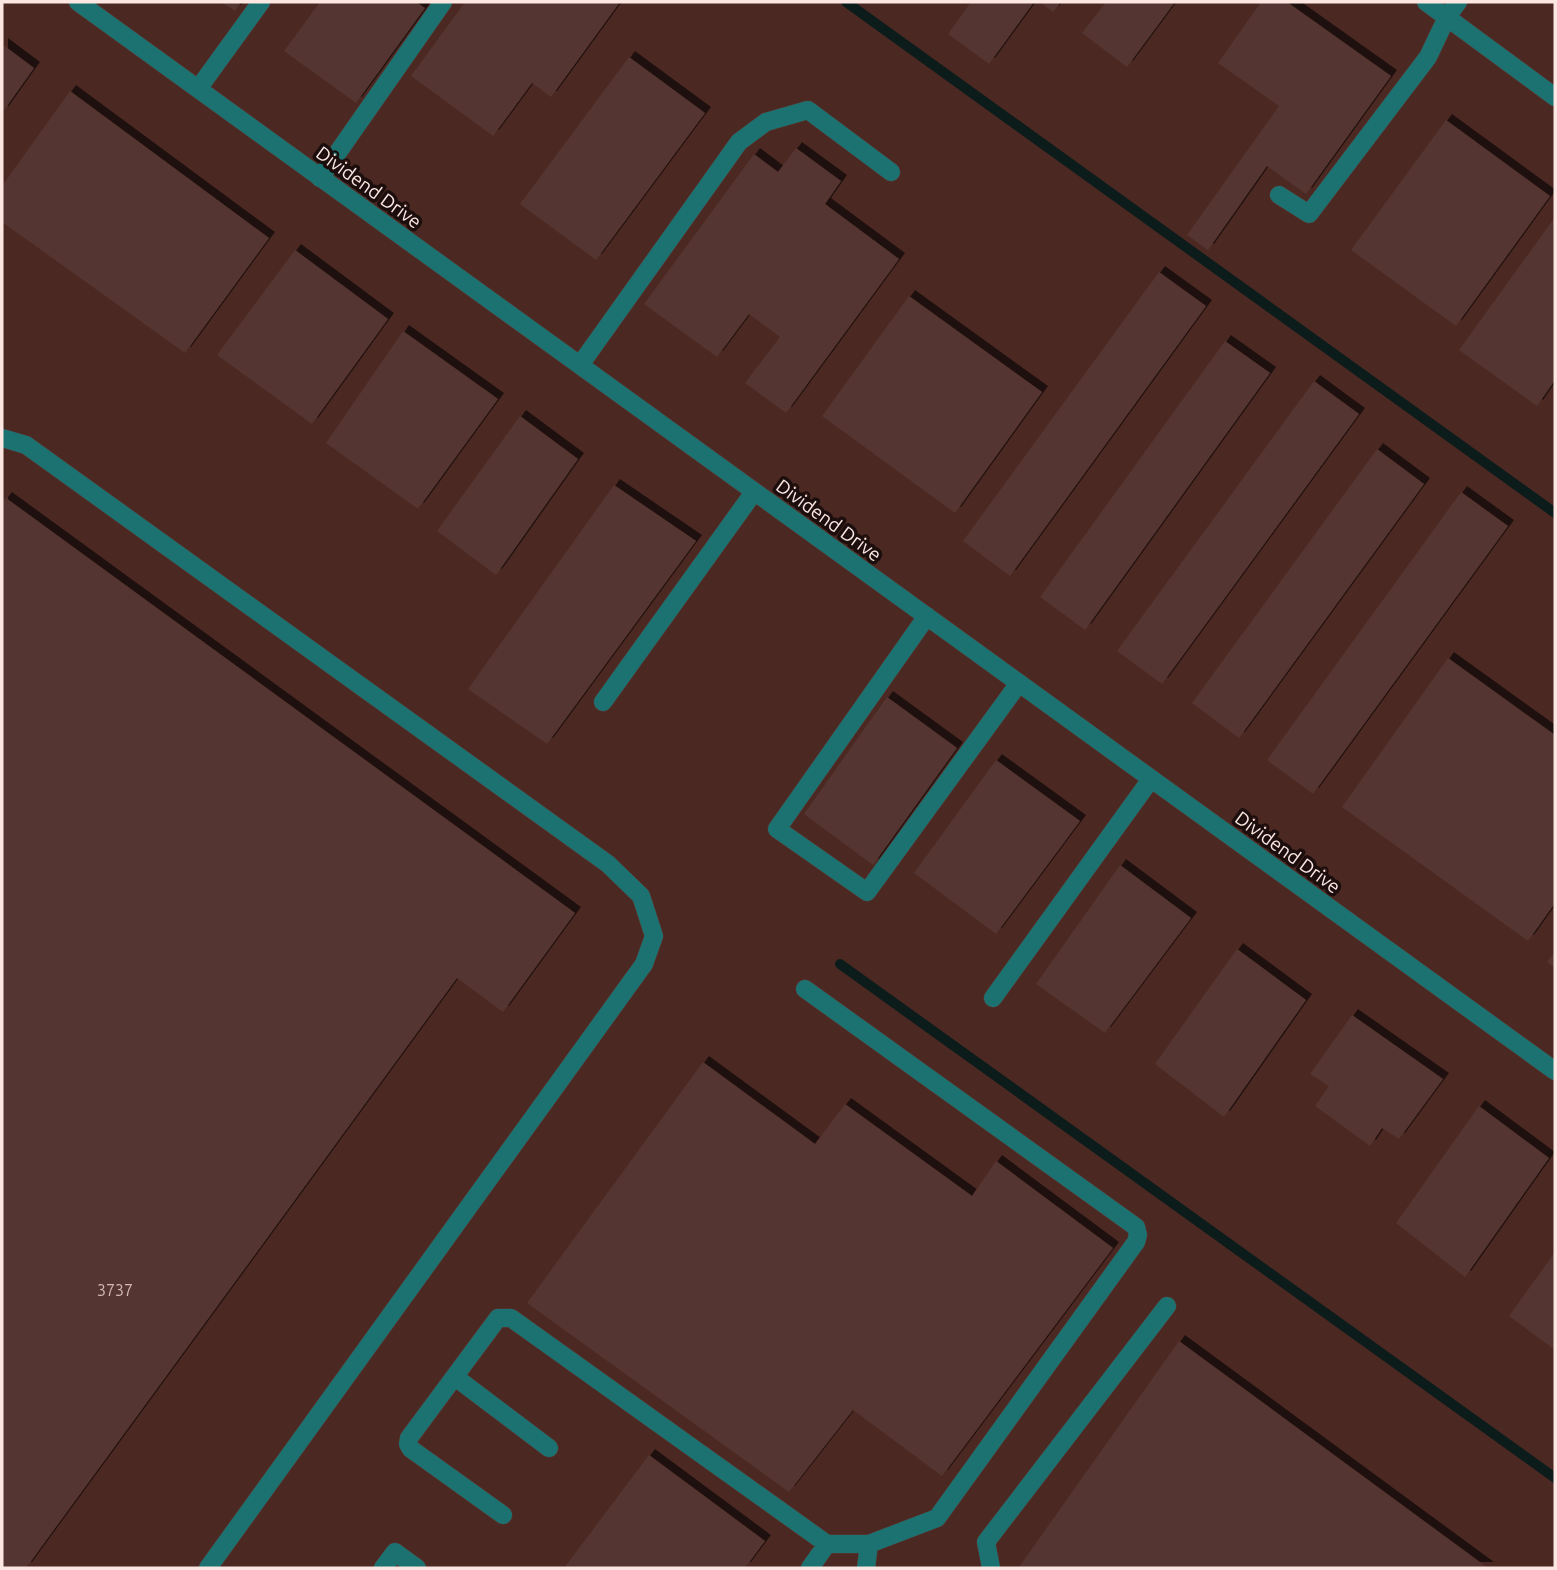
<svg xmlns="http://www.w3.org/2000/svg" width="1557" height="1570" font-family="Ubuntu,sans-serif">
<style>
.built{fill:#4c2822}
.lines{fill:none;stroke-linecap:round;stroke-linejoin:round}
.stream{stroke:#0b1c1b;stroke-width:10}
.building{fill:#553530;filter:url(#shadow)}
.minor-casing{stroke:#593c37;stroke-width:19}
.minor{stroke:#1b7271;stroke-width:18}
.labels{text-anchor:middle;stroke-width:7;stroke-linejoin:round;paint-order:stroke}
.number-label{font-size:16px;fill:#d2bab6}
.street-label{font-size:19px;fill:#fce7e3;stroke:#1b0e0c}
</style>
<defs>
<filter id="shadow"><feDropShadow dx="6" dy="-6" stdDeviation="0" flood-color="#0009"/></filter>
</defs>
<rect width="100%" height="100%" fill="#3e201b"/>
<!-- built -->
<path class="built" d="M 2,2 L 1555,2 L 1555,1568 L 2,1568 Z"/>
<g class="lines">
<!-- stream -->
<path class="stream" d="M 846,2 L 1555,513
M 840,964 L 1555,1478"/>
</g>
<!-- building -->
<path class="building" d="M 221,2 L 241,2 L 235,11 Z
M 320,2 L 416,2 L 425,8 L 356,103 L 284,51 Z
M 465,2 L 620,2 L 551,97 L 532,83 L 493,136 L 411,76 Z
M 971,2 L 1034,2 L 989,64 L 948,34 Z
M 1040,2 L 1061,2 L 1053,12 Z
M 1106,2 L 1175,2 L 1127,67 L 1082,33 Z
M 1261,2 L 1287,2 L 1391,76 L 1306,194 L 1267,166 L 1208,250 L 1187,235 L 1279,106 L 1218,63 Z
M 2,44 L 34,68 L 2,113 Z
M 629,57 L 705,113 L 596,260 L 520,204 Z
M 70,91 L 269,238 L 185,353 L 2,222 L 2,186 Z
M 1446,120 L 1550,196 L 1456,326 L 1351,250 Z
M 796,148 L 841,181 L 825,204 L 899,259 L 786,413 L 745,383 L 780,337 L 749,314 L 717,357 L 644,304 L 754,154 L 778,172 Z
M 1555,217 L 1555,380 L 1537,406 L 1459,350 Z
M 295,250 L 388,319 L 312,424 L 217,355 Z
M 1159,272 L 1206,306 L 1010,576 L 963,541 Z
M 909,296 L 1042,392 L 955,513 L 822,416 Z
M 403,331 L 498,399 L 418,509 L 326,443 Z
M 1225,341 L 1270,373 L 1085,630 L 1040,597 Z
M 1314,381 L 1359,414 L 1162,684 L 1117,651 Z
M 520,416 L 578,459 L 496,575 L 437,531 Z
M 1377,449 L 1424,484 L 1239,738 L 1192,703 Z
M 614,485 L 696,541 L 547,744 L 468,689 Z
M 1461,492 L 1508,526 L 1313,794 L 1267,760 Z
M 6,498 L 575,913 L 503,1012 L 457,978 L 26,1568 L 2,1568 L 2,503 Z
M 1448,658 L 1555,735 L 1555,903 L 1528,941 L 1342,807 Z
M 887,697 L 957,748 L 873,865 L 804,814 Z
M 996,760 L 1080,821 L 996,934 L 914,873 Z
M 1120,865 L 1191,918 L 1105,1033 L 1036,984 Z
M 1237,949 L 1306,1000 L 1224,1117 L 1155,1064 Z
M 1555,952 L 1555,968 L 1547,962 Z
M 1352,1015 L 1443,1079 L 1399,1139 L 1382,1128 L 1370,1146 L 1315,1106 L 1329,1086 L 1310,1074 Z
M 703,1062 L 815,1144 L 845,1104 L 972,1196 L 996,1161 L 1113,1248 L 942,1476 L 853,1410 L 789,1492 L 527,1303 Z
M 1479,1106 L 1549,1158 L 1465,1277 L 1396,1223 Z
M 1555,1252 L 1555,1350 L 1509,1316 Z
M 1179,1341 L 1488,1568 L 1019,1567 Z
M 649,1455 L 765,1541 L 745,1568 L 564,1568 Z"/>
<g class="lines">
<defs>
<path id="minor" d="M 78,2 L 1555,1071
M 1426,2 L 1555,97
M 198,89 L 261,2
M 320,178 L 443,2
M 1279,195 L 1309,214 L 1428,57 L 1447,17 L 1458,2
M 580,365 L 739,142 L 766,122 L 808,110 L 891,172
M 2,438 L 26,445 L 608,864 L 641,896 L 654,936 L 644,964 L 208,1568
M 927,616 L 777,829 L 867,892 L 1019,683
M 603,702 L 754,492
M 805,989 L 1136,1227 L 1138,1235 L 1136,1242 L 937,1518 L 869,1544 L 866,1568
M 993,998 L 1151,779
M 455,1377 L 549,1448
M 503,1515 L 411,1449 L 408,1444 L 409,1438 L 498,1318 L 511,1318 L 827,1544 L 869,1544
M 383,1568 L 395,1552 L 417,1568
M 810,1568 L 827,1544
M 991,1568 L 986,1542 L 1167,1306"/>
</defs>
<!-- minor casing -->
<use href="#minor" class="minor-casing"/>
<!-- minor -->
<use href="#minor" class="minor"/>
</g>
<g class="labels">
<!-- number labels -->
<g class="number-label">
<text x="115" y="1296">3737</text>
</g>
<!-- street labels -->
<g class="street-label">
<text transform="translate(369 187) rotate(36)" y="7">Dividend Drive</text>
<text transform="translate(829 520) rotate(36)" y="7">Dividend Drive</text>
<text transform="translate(1288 852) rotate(36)" y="7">Dividend Drive</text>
</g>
</g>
<!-- border -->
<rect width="1557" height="1570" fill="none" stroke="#fce7e3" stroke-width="7"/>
</svg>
